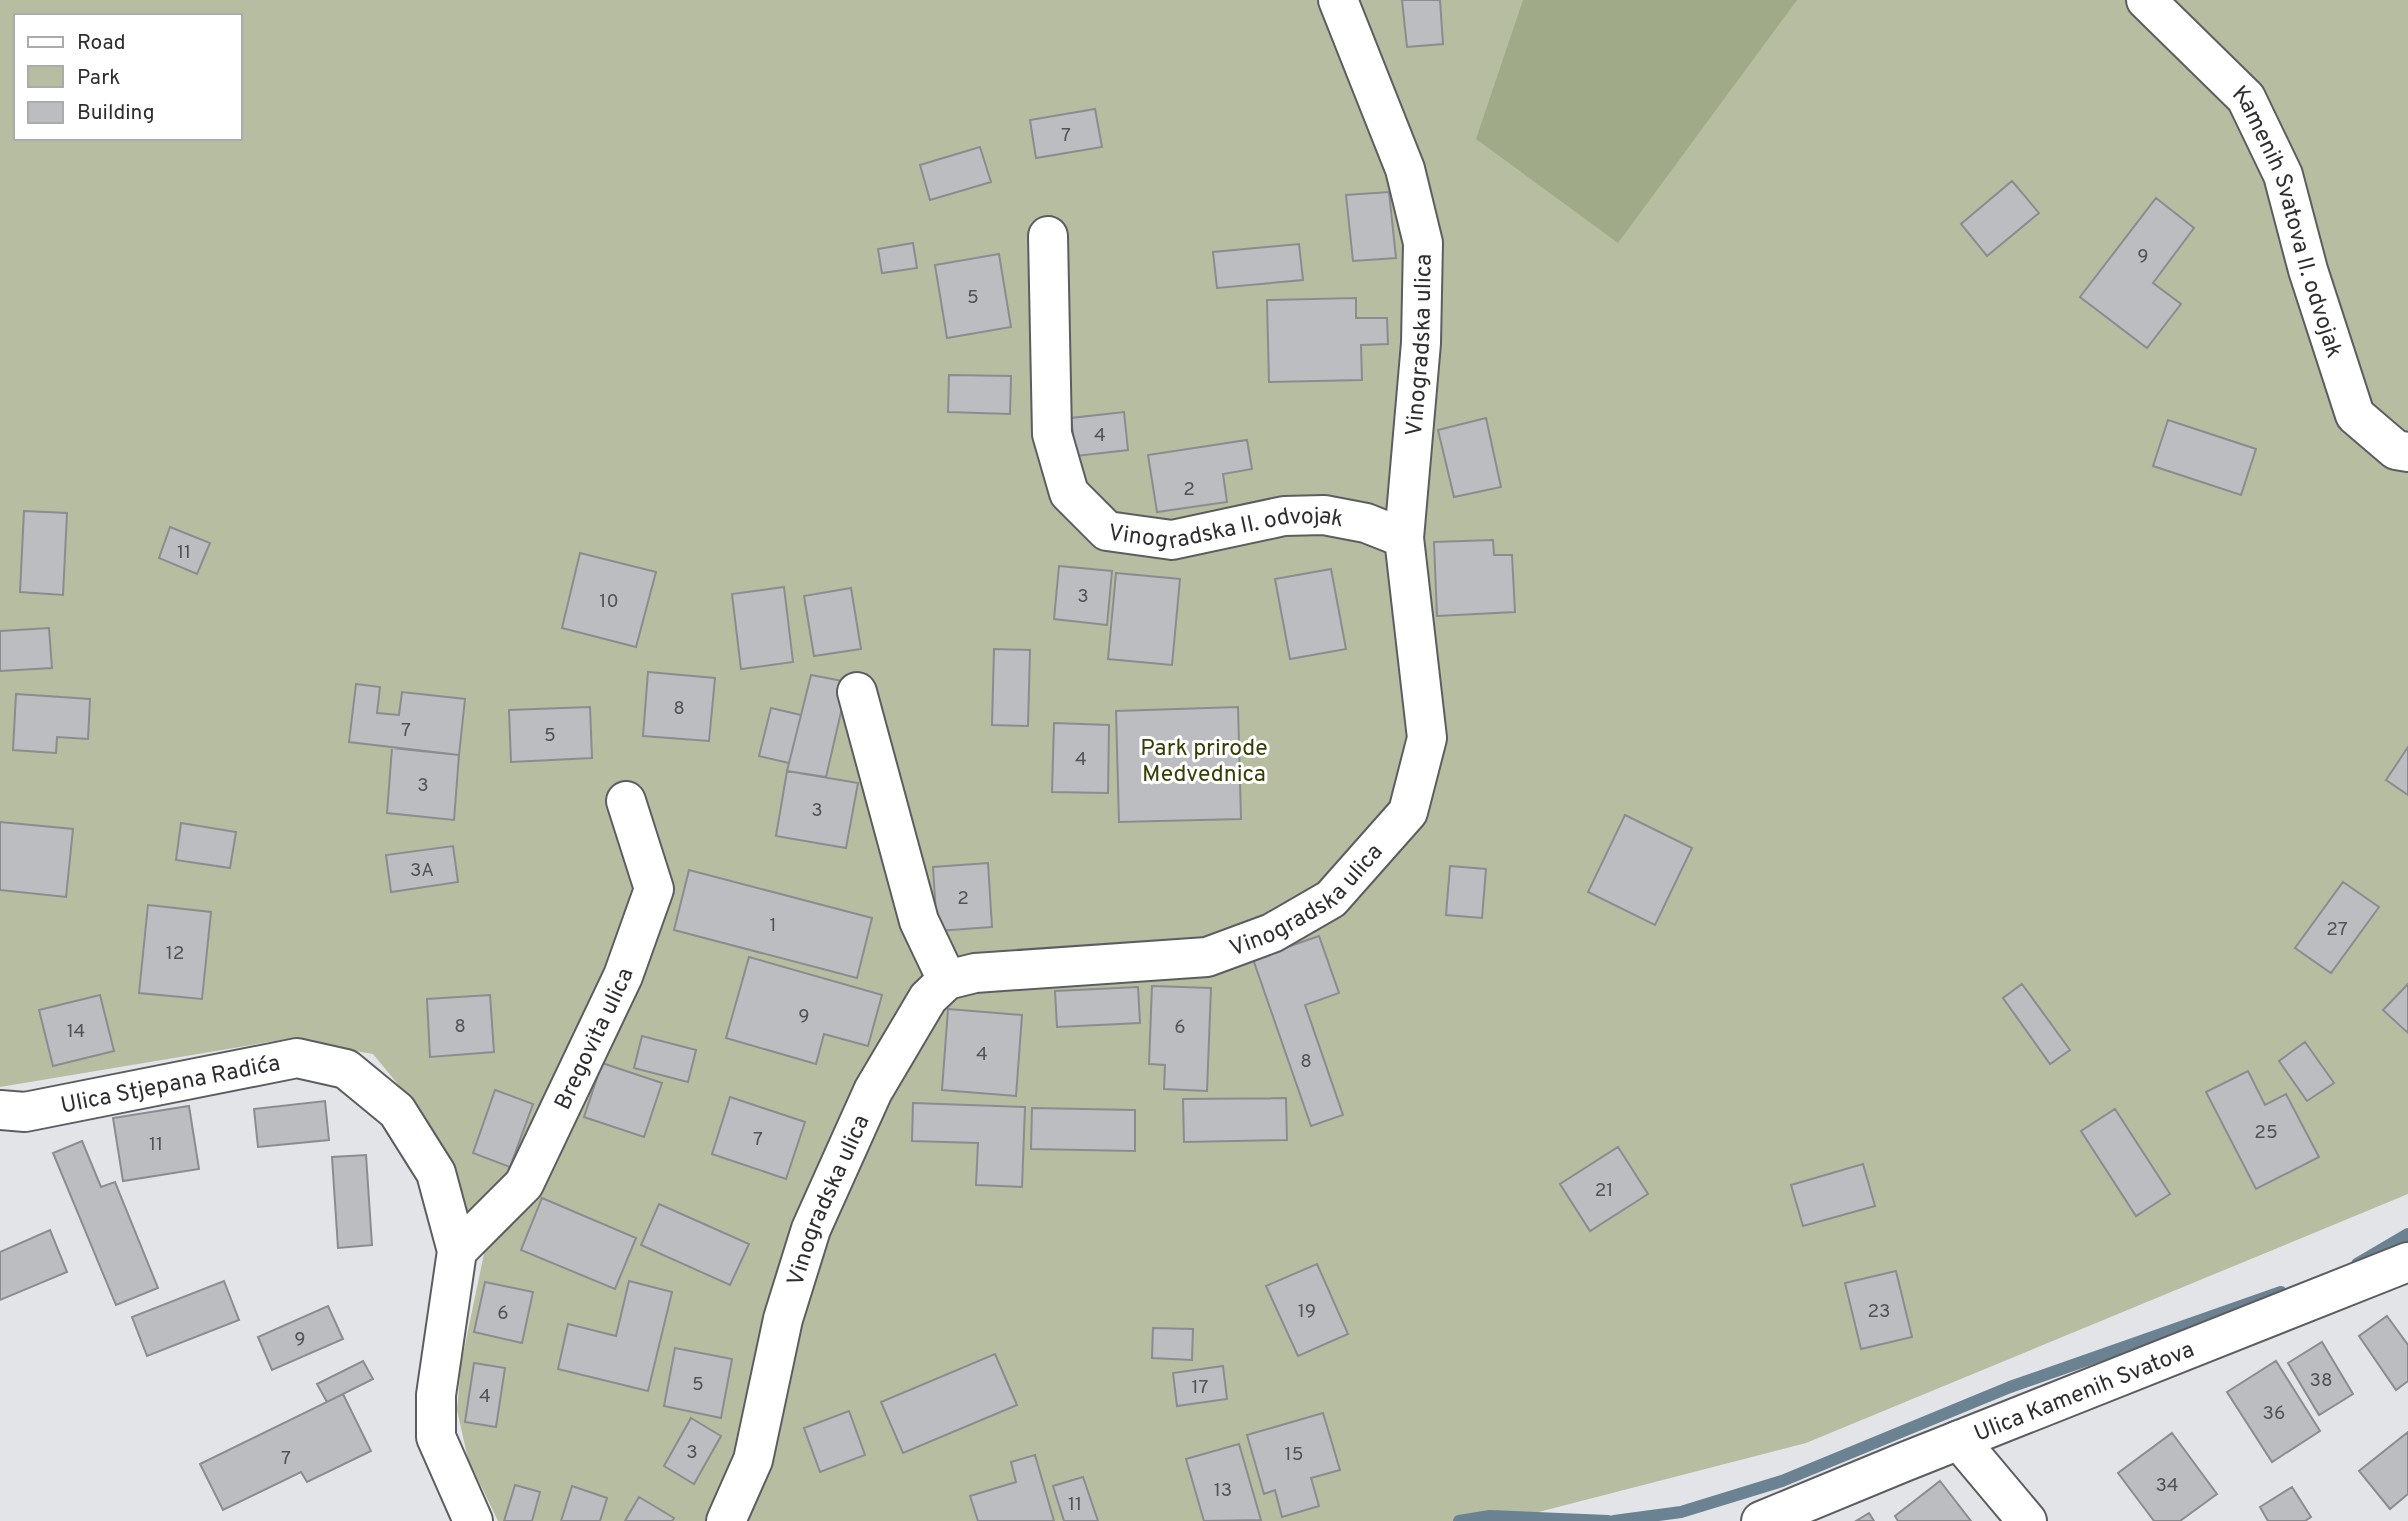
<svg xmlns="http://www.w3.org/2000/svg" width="2408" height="1521" font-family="Overpass,sans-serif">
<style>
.green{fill:#b6bda0;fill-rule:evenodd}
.forest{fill:#a1aa88}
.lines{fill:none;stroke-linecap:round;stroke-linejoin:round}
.stream{stroke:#6b8292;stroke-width:12}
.building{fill:#bcbdc1;stroke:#8b8c90;stroke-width:2}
.minor-casing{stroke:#5d5d61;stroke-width:42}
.minor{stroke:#fff;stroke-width:38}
.labels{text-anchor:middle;stroke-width:6;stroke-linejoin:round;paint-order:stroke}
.number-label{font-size:19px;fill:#525254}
.street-label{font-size:23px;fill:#2e2e30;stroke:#fff}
.park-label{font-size:23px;fill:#353e04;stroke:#fff}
</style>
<rect width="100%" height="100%" fill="#e3e4e8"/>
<!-- green -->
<path class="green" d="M 0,0 L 2408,0 L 2408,1194 L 1806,1443 L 1504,1521 L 498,1521 L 468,1459 L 457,1410 L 461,1364 L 485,1249 L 424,1116 L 373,1054 L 287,1039 L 0,1087 ZM 16,16 L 240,16 L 240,138 L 16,138 Z"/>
<!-- forest -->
<path class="forest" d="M 1523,0 L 1797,0 L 1618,243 L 1476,139 Z"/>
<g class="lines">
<!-- stream -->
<path class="stream" d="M 2357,1264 L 2408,1234
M 1459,1521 L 1490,1516 L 1608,1521
M 1614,1521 L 1681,1512 L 1782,1481 L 2010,1387 L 2281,1292"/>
</g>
<!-- building -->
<path class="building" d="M 1402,0 L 1440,0 L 1443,44 L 1407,47 Z
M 1095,109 L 1102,147 L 1036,158 L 1030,120 Z
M 980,147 L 991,182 L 930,200 L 920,165 Z
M 2012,181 L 2039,213 L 1987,256 L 1961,224 Z
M 1389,192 L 1396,258 L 1353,261 L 1346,195 Z
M 2156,198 L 2194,228 L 2153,283 L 2181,304 L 2147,348 L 2080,297 Z
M 913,243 L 917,268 L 882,273 L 878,249 Z
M 1299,244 L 1303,280 L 1217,288 L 1213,252 Z
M 999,254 L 1011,327 L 947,338 L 935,265 Z
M 1356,298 L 1356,318 L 1387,318 L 1388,344 L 1361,345 L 1362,380 L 1269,382 L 1267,300 Z
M 949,375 L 1011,376 L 1010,414 L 948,412 Z
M 1124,412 L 1128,450 L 1076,456 L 1071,418 Z
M 1486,418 L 1501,487 L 1454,497 L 1438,430 Z
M 2168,420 L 2256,449 L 2241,495 L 2153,466 Z
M 1247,440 L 1252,469 L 1223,474 L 1227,502 L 1157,512 L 1148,455 Z
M 24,511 L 67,513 L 63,595 L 20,592 Z
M 170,527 L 210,543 L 197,574 L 159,558 Z
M 1493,540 L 1494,555 L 1512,555 L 1515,612 L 1437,616 L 1434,542 Z
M 580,553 L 656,572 L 636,647 L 562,628 Z
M 1059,566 L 1112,571 L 1107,625 L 1054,619 Z
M 1331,569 L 1346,649 L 1290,659 L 1275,579 Z
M 1116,573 L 1180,579 L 1172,665 L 1108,659 Z
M 784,587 L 793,662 L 741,669 L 732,594 Z
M 851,588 L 861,649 L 814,656 L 804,596 Z
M 49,628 L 52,668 L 0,671 L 0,631 Z
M 994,649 L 1030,650 L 1028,726 L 992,725 Z
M 648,672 L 715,678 L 709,741 L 643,736 Z
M 811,675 L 848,682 L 826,777 L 787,771 Z
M 356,684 L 380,687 L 377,713 L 399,715 L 402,692 L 465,699 L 459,755 L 349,742 Z
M 16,694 L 90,699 L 88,739 L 57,737 L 56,753 L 13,750 Z
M 590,707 L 592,758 L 511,762 L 509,710 Z
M 1238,707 L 1241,819 L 1119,822 L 1116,711 Z
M 771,708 L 801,715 L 789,763 L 759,756 Z
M 1054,723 L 1109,725 L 1108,793 L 1052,792 Z
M 2408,747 L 2408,795 L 2386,780 Z
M 392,748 L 459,755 L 454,820 L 387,813 Z
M 787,771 L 858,783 L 846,848 L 776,836 Z
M 1625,815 L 1692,848 L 1655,925 L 1588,892 Z
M 0,822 L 73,829 L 66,897 L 0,890 Z
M 181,823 L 236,832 L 230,868 L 176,860 Z
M 453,846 L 458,882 L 391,892 L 386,855 Z
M 988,863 L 992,927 L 937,931 L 933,867 Z
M 1450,866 L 1486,869 L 1482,918 L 1446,915 Z
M 689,870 L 872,918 L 857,978 L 674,930 Z
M 2343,882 L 2379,907 L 2331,973 L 2295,948 Z
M 148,905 L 211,912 L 202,999 L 139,993 Z
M 1319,936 L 1339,993 L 1305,1005 L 1343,1115 L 1311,1126 L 1253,959 Z
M 749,957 L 882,995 L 868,1046 L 824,1034 L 816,1064 L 726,1038 Z
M 2022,984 L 2070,1050 L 2050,1064 L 2003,998 Z
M 2408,984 L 2408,1033 L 2383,1010 Z
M 1152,986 L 1211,988 L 1207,1091 L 1164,1089 L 1165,1065 L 1149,1064 Z
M 1138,987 L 1140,1023 L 1057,1027 L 1055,991 Z
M 100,995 L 114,1051 L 53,1066 L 39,1010 Z
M 490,995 L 494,1052 L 430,1057 L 427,999 Z
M 948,1009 L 1022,1015 L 1016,1096 L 942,1090 Z
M 642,1036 L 696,1050 L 688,1082 L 634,1068 Z
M 2305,1042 L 2334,1083 L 2307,1101 L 2279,1061 Z
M 602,1063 L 662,1083 L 644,1137 L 584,1117 Z
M 2248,1071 L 2265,1105 L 2286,1094 L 2319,1157 L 2256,1189 L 2206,1092 Z
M 495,1090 L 533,1104 L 510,1167 L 473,1153 Z
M 730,1097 L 805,1122 L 786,1179 L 712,1154 Z
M 1286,1098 L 1287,1140 L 1184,1142 L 1183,1099 Z
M 325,1101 L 329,1140 L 258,1147 L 254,1109 Z
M 913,1103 L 1025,1107 L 1022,1187 L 976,1185 L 978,1143 L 912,1141 Z
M 189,1106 L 199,1169 L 123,1181 L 113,1118 Z
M 1032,1108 L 1135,1110 L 1135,1151 L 1031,1149 Z
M 2115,1109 L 2170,1194 L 2136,1216 L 2081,1131 Z
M 82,1141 L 101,1187 L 115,1182 L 158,1288 L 116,1305 L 53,1153 Z
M 1618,1147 L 1648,1194 L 1590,1231 L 1560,1184 Z
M 366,1155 L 372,1245 L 338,1248 L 332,1157 Z
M 1863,1164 L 1875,1206 L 1803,1226 L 1791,1185 Z
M 542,1198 L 636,1238 L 615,1289 L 521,1250 Z
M 659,1204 L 749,1244 L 730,1285 L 641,1245 Z
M 50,1230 L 67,1272 L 0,1300 L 0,1252 Z
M 1317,1264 L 1348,1334 L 1298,1356 L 1266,1286 Z
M 1896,1271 L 1912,1337 L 1861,1349 L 1845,1283 Z
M 224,1281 L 239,1320 L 147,1356 L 132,1317 Z
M 629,1281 L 672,1292 L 648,1391 L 558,1369 L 568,1324 L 616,1336 Z
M 485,1282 L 533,1292 L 522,1343 L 474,1332 Z
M 328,1306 L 343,1339 L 272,1370 L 258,1337 Z
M 2387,1316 L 2408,1345 L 2408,1381 L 2396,1390 L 2359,1336 Z
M 1153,1328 L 1193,1329 L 1192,1360 L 1152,1358 Z
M 2322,1342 L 2353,1394 L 2319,1415 L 2288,1363 Z
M 675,1348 L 732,1359 L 721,1418 L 664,1406 Z
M 995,1354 L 1017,1405 L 903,1453 L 881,1402 Z
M 363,1361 L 373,1379 L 327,1402 L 317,1384 Z
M 2276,1361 L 2320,1431 L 2272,1462 L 2227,1392 Z
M 474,1363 L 505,1368 L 496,1427 L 465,1422 Z
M 1223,1366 L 1227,1399 L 1177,1406 L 1173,1373 Z
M 343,1394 L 371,1451 L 307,1482 L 301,1472 L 223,1510 L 200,1464 Z
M 849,1411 L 865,1455 L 820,1472 L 804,1428 Z
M 1323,1413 L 1340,1470 L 1311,1478 L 1319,1506 L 1282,1517 L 1275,1490 L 1264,1494 L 1247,1435 Z
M 691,1418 L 721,1436 L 694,1484 L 664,1466 Z
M 2408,1432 L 2408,1494 L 2390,1509 L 2359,1471 Z
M 2172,1433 L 2217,1494 L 2180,1521 L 2154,1521 L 2118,1473 Z
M 1239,1444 L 1261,1520 L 1204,1521 L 1186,1459 Z
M 1035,1455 L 1054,1521 L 978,1521 L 970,1496 L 1016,1482 L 1011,1462 Z
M 1083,1477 L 1098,1521 L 1064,1521 L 1053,1486 Z
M 1940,1481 L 1971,1521 L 1898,1521 L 1895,1516 Z
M 515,1485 L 540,1492 L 532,1521 L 504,1521 Z
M 572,1486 L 607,1498 L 600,1521 L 561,1521 Z
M 2292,1487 L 2311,1517 L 2305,1521 L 2268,1521 L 2260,1507 Z
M 639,1497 L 674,1518 L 672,1521 L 625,1521 Z
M 1869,1513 L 1874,1521 L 1856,1521 Z"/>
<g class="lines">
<defs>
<g id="minor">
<path id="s1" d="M 2146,0 L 2246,98 L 2283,175 L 2308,270 L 2355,415 L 2396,450 L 2408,452"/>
<path id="s2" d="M 1048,236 L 1052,434 L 1069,493 L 1107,531 L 1172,540 L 1284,516 L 1324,515 L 1366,523 L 1404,538"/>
<path d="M 857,692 L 919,921 L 947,980"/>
<path id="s3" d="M 0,1110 L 25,1112 L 297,1058 L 346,1069 L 397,1111 L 436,1173 L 457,1251 L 436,1395 L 436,1437 L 473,1521"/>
<path id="s4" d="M 457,1251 L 524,1184 L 623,976 L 654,889 L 626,801"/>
<path d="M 1959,1440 L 2027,1521"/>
<path id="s5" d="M 726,1521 L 753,1460 L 783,1319 L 811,1229 L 873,1091 L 928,998 L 947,980 L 975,973 L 1207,957 L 1272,933 L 1331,899 L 1408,812 L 1427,738 L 1404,538 L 1421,343 L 1423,243 L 1405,169 L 1338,0"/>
<path id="s6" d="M 1761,1521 L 1904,1462 L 2408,1262"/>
</g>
</defs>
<!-- minor casing -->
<use href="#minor" class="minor-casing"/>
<!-- minor -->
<use href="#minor" class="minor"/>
</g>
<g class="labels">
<!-- number labels -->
<g class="number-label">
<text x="1066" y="141">7</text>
<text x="2143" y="262">9</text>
<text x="973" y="303">5</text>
<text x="1100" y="441">4</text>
<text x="1189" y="495">2</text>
<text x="184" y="558">11</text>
<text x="1083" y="602">3</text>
<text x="609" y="607">10</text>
<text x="679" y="714">8</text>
<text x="406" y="736">7</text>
<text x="550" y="741">5</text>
<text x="1081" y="765">4</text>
<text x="423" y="791">3</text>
<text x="817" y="816">3</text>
<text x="422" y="876">3A</text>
<text x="963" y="904">2</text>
<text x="773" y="931">1</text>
<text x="2337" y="935">27</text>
<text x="175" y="959">12</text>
<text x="804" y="1022">9</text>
<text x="460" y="1032">8</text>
<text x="1180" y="1033">6</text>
<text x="76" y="1037">14</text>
<text x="982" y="1060">4</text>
<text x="1306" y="1067">8</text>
<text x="2266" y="1138">25</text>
<text x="758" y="1145">7</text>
<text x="156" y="1150">11</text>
<text x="1604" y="1196">21</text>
<text x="1307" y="1317">19</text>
<text x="1879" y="1317">23</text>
<text x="503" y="1319">6</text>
<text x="300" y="1345">9</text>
<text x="2321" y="1386">38</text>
<text x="698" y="1390">5</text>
<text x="1200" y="1393">17</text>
<text x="485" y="1402">4</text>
<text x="2274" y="1419">36</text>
<text x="692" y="1458">3</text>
<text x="1294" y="1460">15</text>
<text x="286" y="1464">7</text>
<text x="2167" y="1491">34</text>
<text x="1223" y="1496">13</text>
<text x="1075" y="1510">11</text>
</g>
<!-- street labels -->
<g class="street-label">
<text dy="8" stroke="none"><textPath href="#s1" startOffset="271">Kamenih Svatova II. odvojak</textPath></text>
<text dy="8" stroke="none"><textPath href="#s5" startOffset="1577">Vinogradska ulica</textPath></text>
<text dy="8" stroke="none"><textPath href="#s2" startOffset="434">Vinogradska II. odvojak</textPath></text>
<text dy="8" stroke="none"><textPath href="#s5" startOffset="968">Vinogradska ulica</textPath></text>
<text dy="8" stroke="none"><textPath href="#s4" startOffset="256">Bregovita ulica</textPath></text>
<text dy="8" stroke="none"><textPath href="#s3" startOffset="173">Ulica Stjepana Radića</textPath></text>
<text dy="8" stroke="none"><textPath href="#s5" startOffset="338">Vinogradska ulica</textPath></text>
<text dy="8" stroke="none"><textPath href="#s6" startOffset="348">Ulica Kamenih Svatova</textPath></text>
</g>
<!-- park labels -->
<g class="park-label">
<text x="1204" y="755">Park prirode<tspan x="1204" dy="26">Medvednica</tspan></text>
</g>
</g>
<!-- legend -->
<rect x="14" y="14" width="228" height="126" fill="#ffffff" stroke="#ababac" stroke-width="2"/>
<rect x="28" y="37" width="35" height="10" fill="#ffffff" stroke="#ababac" stroke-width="2"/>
<text x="77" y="49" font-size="21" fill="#2e2e30">Road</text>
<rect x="28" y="66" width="35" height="21" fill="#b6bda0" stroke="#ababac" stroke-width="2"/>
<text x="77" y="84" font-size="21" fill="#2e2e30">Park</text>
<rect x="28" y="102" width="35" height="21" fill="#bcbdc1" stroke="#ababac" stroke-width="2"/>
<text x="77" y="119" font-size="21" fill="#2e2e30">Building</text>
</svg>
